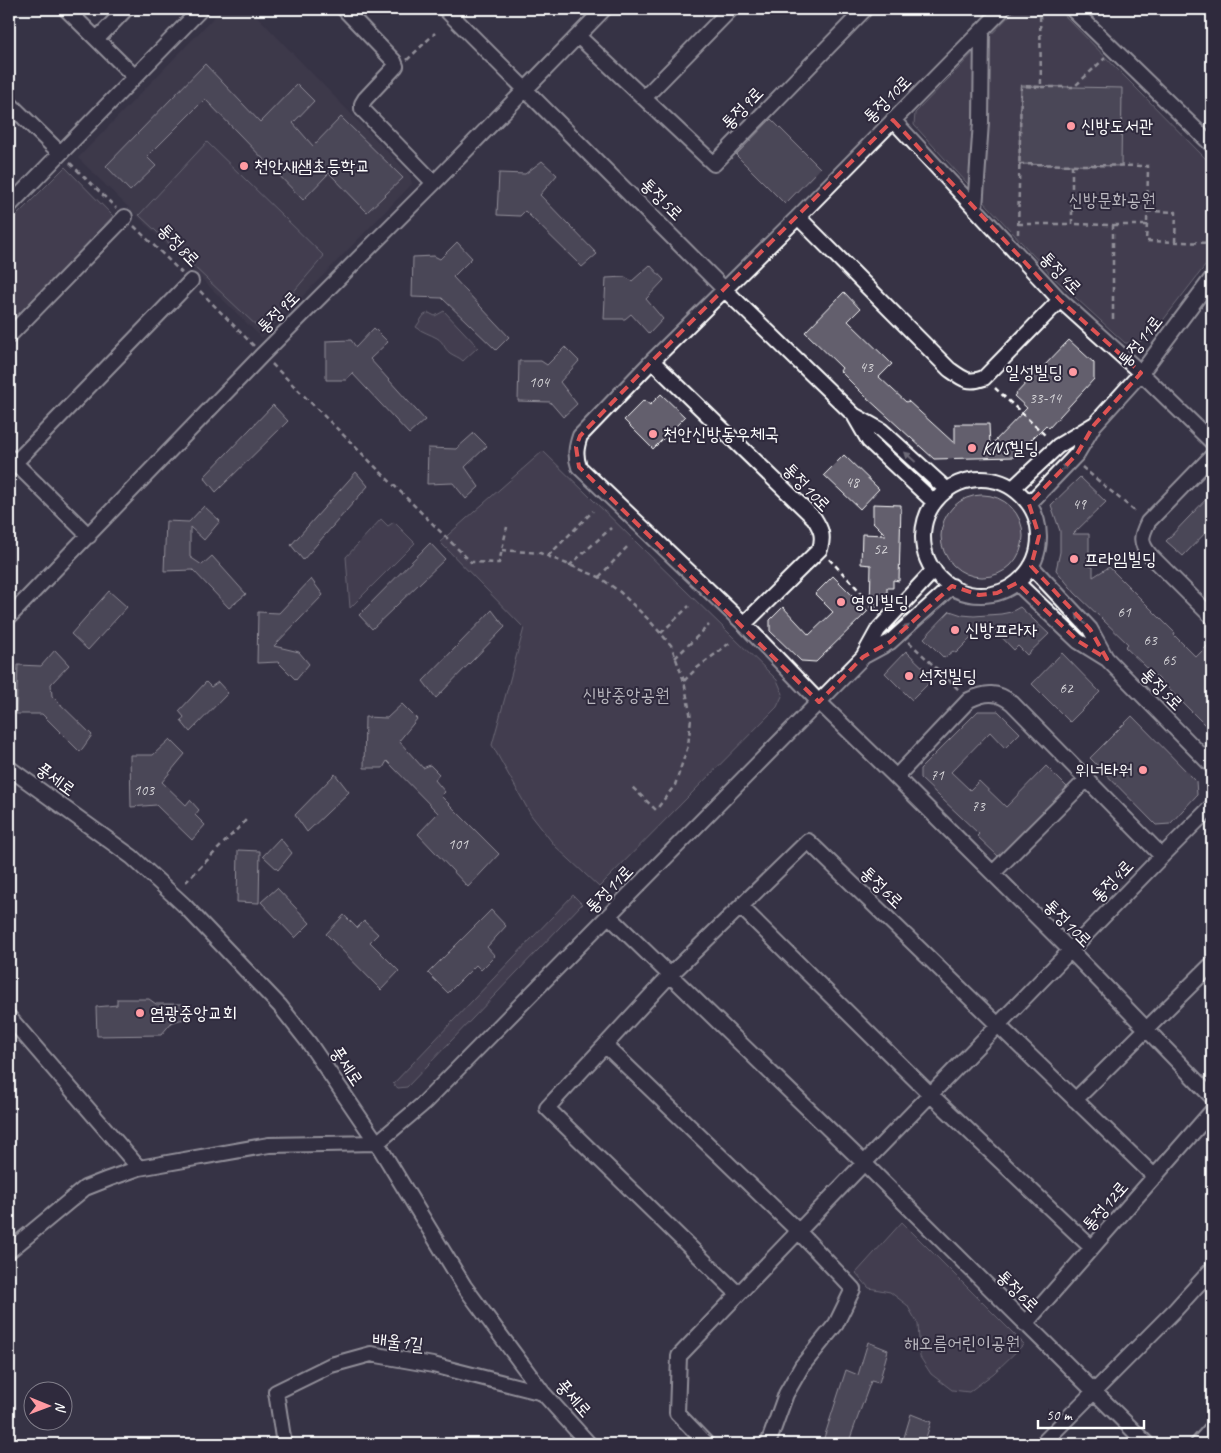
<svg xmlns="http://www.w3.org/2000/svg" width="1221" height="1453" font-family="Caveat,'Poor Story',sans-serif">
<style>
.built{fill:#444051}
.green{fill:#514c5c;stroke:#a8a6ae}
.building{fill:#635f6d;stroke:#fff}
.lines{fill:none;stroke-linecap:round;stroke-linejoin:round}
.minor-casing{stroke:#fff;stroke-width:18}
.path{stroke:#fff;stroke-width:2.5;stroke-dasharray:5 4;stroke-linecap:butt}
.minor{stroke:#2f2a3d;stroke-width:14}
.oneway{fill:#6d6a77}
.marked{fill:none;stroke:#de5353;stroke-width:4;stroke-dasharray:10 6;stroke-linejoin:round}
.poi-dot{fill:#ff9aa2;stroke:#2f2a3d;stroke-width:2}
.labels{text-anchor:middle;stroke-width:4;stroke-linejoin:round;paint-order:stroke}
.number-label{font-size:15px;fill:#d8d7da}
.street-label{font-size:18px;fill:#fff;stroke:#2f2a3d}
.poi-label{font-size:18px;fill:#fff;stroke:#2f2a3d;text-anchor:start}
.park-label{font-size:18px;fill:#b9b7be;stroke:#2f2a3d}
</style>
<rect width="100%" height="100%" fill="#373345"/>
<filter id="ink" filterUnits="userSpaceOnUse"><feTurbulence type="fractalNoise" baseFrequency=".02" numOctaves="2"/><feDisplacementMap in="SourceGraphic" scale="10" xChannelSelector="R" yChannelSelector="G"/><feConvolveMatrix kernelMatrix="1 2 1 2 8 2 1 2 1" color-interpolation-filters="sRGB"/></filter>
<g filter="url(#ink)">
<!-- built -->
<path class="built" d="M 222,9 L 250,9 L 410,175 L 412,184 L 262,338 L 78,158 Z"/>
<!-- green -->
<path class="green" d="M 1016,9 L 1058,9 L 1212,165 L 1212,257 L 1154,332 L 1138,343 L 1125,343 L 1053,277 L 914,125 L 915,113 Z
M 207,142 L 324,256 L 261,330 L 139,215 Z
M 65,167 L 113,216 L 18,318 L 9,310 L 9,223 Z
M 444,311 L 478,347 L 463,361 C 459,357 454,356 450,353 C 444,349 444,342 437,338 C 430,334 422,332 416,327 L 424,315 L 429,313 L 435,316 Z
M 543,451 L 777,680 L 783,694 L 777,707 L 599,887 L 555,846 L 531,815 L 492,745 L 524,628 L 440,542 Z
M941 536a41 41 0 1 1 82 0a41 41 0 1 1-82 0Z
M 381,519 L 388,526 L 394,522 L 415,543 L 350,608 L 346,557 Z
M 573,895 L 582,904 L 407,1087 L 398,1088 L 393,1084 Z
M 902,1222 L 1024,1344 L 994,1373 L 969,1392 L 952,1390 L 931,1374 L 920,1357 L 918,1324 L 907,1305 L 890,1292 L 869,1288 L 856,1273 Z"/>
<!-- building -->
<path class="building" d="M 205,64 L 260,122 L 297,84 L 314,101 L 293,123 L 313,146 L 341,117 L 403,178 L 367,212 L 329,173 L 303,200 L 205,99 L 147,157 L 156,166 L 130,191 L 106,166 Z
M 1021,86 L 1122,88 L 1121,166 L 1019,164 Z
M 771,119 L 820,168 L 785,204 L 736,155 Z
M 542,161 L 557,175 L 540,195 L 597,254 L 582,267 L 525,211 L 520,216 L 497,215 L 499,173 L 525,174 Z
M 457,242 L 472,258 L 453,277 L 509,337 L 496,350 L 442,298 L 412,297 L 413,257 L 434,256 L 440,259 Z
M 650,265 L 664,280 L 646,299 L 663,319 L 649,334 L 631,314 L 625,319 L 604,319 L 606,278 L 625,277 L 632,281 Z
M 844,292 L 860,309 L 848,321 L 892,364 L 879,377 L 906,402 L 908,401 L 955,444 L 955,424 L 989,424 L 990,446 L 1027,408 L 1014,396 L 1041,367 L 1042,368 L 1069,340 L 1094,363 L 1094,379 L 1049,428 L 1046,425 L 1014,457 L 934,459 L 866,397 L 840,371 L 842,368 L 805,332 Z
M 374,328 L 388,342 L 370,359 L 425,420 L 409,434 L 352,373 L 346,380 L 326,380 L 326,341 L 351,340 L 356,347 Z
M 565,347 L 579,361 L 560,382 L 577,404 L 563,417 L 550,402 L 518,401 L 519,361 L 541,361 L 547,365 Z
M 661,394 L 685,417 L 653,449 L 624,420 L 644,400 L 650,405 Z
M 273,405 L 288,421 L 216,492 L 204,477 Z
M 474,433 L 487,446 L 465,467 L 479,487 L 466,499 L 453,483 L 427,484 L 428,448 L 456,449 Z
M 844,455 L 879,489 L 860,509 L 824,475 Z
M 356,472 L 368,486 L 303,560 L 291,545 Z
M 1080,477 L 1106,502 L 1073,534 L 1089,534 L 1089,566 L 1093,567 L 1093,577 L 1109,567 L 1175,633 L 1174,635 L 1196,657 L 1212,641 L 1212,732 L 1163,683 L 1125,647 L 1128,644 L 1075,593 L 1056,570 L 1060,552 L 1060,531 L 1051,505 Z
M 1212,493 L 1212,526 L 1183,556 L 1166,541 Z
M 873,504 L 901,505 L 899,581 L 893,580 L 893,588 L 887,588 L 887,594 L 870,608 L 871,565 L 861,564 L 862,534 L 886,535 L 873,522 Z
M 204,506 L 220,521 L 204,540 L 190,527 L 190,557 L 202,565 L 212,556 L 246,594 L 229,608 L 193,570 L 164,571 L 166,521 L 189,522 Z
M 430,543 L 445,559 L 372,629 L 359,615 Z
M 833,576 L 868,611 L 816,662 L 801,661 L 770,631 L 770,620 L 783,607 L 809,635 L 833,612 L 815,594 Z
M 311,579 L 323,595 L 274,646 L 299,652 L 309,664 L 296,680 L 278,662 L 257,663 L 258,612 L 279,613 Z
M 109,591 L 127,607 L 88,650 L 71,634 Z
M 1020,607 L 1049,634 L 1027,655 L 1018,646 L 1014,650 L 987,622 L 956,653 L 953,651 L 944,658 L 924,638 L 950,611 L 962,615 L 974,616 L 1001,614 L 1011,612 Z
M 492,610 L 505,627 L 436,698 L 423,681 Z
M 55,650 L 69,665 L 51,684 L 52,696 L 92,735 L 80,752 L 42,714 L 16,714 L 18,665 L 41,666 Z
M 906,651 L 934,678 L 912,700 L 885,673 Z
M 1062,653 L 1100,692 L 1070,722 L 1032,684 Z
M 206,682 L 211,687 L 218,682 L 228,693 L 190,732 L 181,721 L 184,717 L 179,711 Z
M 402,704 L 417,719 L 399,741 L 423,768 L 430,765 L 439,774 L 435,780 L 445,792 L 441,796 L 499,854 L 468,887 L 418,834 L 438,813 L 387,761 L 383,768 L 364,768 L 365,717 L 387,718 Z
M 978,711 L 998,711 L 1020,733 L 1005,748 L 990,732 L 951,772 L 970,790 L 979,781 L 1006,807 L 1046,766 L 1067,787 L 998,856 L 977,836 L 979,834 L 920,778 L 920,769 Z
M 1132,716 L 1196,781 L 1197,795 L 1170,824 L 1156,825 L 1090,758 Z
M 170,739 L 185,754 L 162,782 L 186,805 L 190,800 L 199,810 L 195,815 L 205,825 L 192,840 L 156,805 L 131,807 L 130,755 L 153,755 Z
M 335,774 L 349,792 L 307,832 L 295,815 Z
M 280,838 L 292,853 L 278,870 L 263,856 Z
M 238,850 L 260,851 L 259,903 L 237,902 Z
M 277,888 L 310,923 L 295,938 L 261,902 Z
M 491,910 L 506,926 L 487,947 L 495,956 L 481,970 L 476,965 L 448,993 L 428,973 Z
M 344,915 L 357,928 L 364,921 L 378,934 L 370,942 L 399,971 L 381,990 L 326,934 Z
M 117,999 L 149,999 L 156,1004 L 183,1004 L 184,1019 L 172,1022 L 161,1035 L 97,1036 L 96,1007 L 117,1005 Z
M 868,1342 L 888,1350 L 879,1383 L 871,1381 L 848,1444 L 822,1444 L 846,1370 L 858,1375 Z
M 911,1414 L 931,1422 L 924,1444 L 902,1444 Z"/>
<g class="lines">
<defs>
<path id="minor" d="M 66,9 L 135,77
M 344,9 L 394,61 L 396,66 L 365,99 L 362,104 L 362,109 L 434,183
M 445,9 L 724,289 L 854,415 L 869,441 L 934,502
M 1003,9 L 798,217 L 652,361 L 580,436 C 576,448 575,455 579,467 L 744,624 L 819,702 L 896,777 L 1070,950 L 1212,1097
M 1072,9 L 1212,145
M 578,36 L 714,164 L 865,9
M 97,39 L 126,9
M 644,98 L 731,9
M 9,103 L 60,153
M 893,120 L 1060,300 L 1141,373 L 1212,442
M 9,206 L 201,9
M 975,208 L 981,122 L 982,30
M 798,217 L 949,369 C 963,379 968,384 984,378 L 1060,300
M 9,336 L 125,217
M 652,361 L 814,518 C 821,529 824,536 820,549 L 744,624
M 854,415 L 881,430 L 946,489
M 1212,456 L 1148,522 C 1141,536 1139,542 1150,555 L 1212,617
M 9,457 L 89,536
M 9,469 L 191,281
M923 537a58 58 0 1 1 116 0a58 58 0 1 1-116 0Z
M 1013,488 L 1058,446 L 1093,425
M 1029,504 L 1077,454 L 1094,425 L 1141,373 L 1212,278
M 1031,566 L 1090,629 L 1106,658
M 1017,583 L 1078,641 L 1107,659 L 1212,766
M 9,617 L 262,355 L 434,183 L 604,9
M 864,656 L 890,642 L 952,586
M 9,768 L 132,857 L 184,905 L 280,1006 L 309,1043 L 377,1143 L 464,1286 L 543,1393 L 589,1444
M 896,777 L 969,700 C 986,692 997,691 1012,703 L 1162,856
M 993,873 L 1087,779
M 741,907 L 930,1094 L 1092,1248
M 609,916 L 864,1163 L 1147,1444
M 9,1017 L 139,1168
M 605,1045 L 798,1231 L 853,1289 L 836,1324 L 802,1366 L 786,1394 L 768,1444
M 1075,1100 L 1212,964
M 9,1251 L 85,1188 L 108,1179 L 139,1168 L 269,1145 L 377,1143 L 423,1104 L 863,657 L 878,630 L 934,570
M 738,1294 L 547,1108 L 670,975 L 808,841 L 1155,1177
M 1025,1324 L 1212,1111
M 284,1444 L 276,1392 L 331,1365 L 371,1354 L 433,1365 L 543,1393
M 707,1444 L 677,1413 L 679,1356 L 864,1163 L 1162,856 L 1212,806
M 1042,1444 L 1176,1309 L 1212,1269
M 1198,1444 L 1212,1428"/>
</defs>
<!-- minor casing -->
<use href="#minor" class="minor-casing"/>
<!-- path -->
<path class="path" d="M 407,60 L 435,33
M 1041,87 L 1074,87 L 1105,58
M 70,163 L 116,208
M 1019,164 L 1148,166 L 1147,225 L 1113,225
M 1072,165 L 1072,224 L 1113,225 L 1113,323
M 1147,211 L 1176,212 L 1175,242
M 1018,224 L 1072,224
M 1147,224 L 1146,241 L 1212,243
M 134,226 L 182,273
M 1018,234 L 1021,86 L 1041,87 L 1040,9
M 200,291 L 254,346
M 272,364 L 471,562 L 499,563 L 507,527
M 995,388 L 1047,437
M 1082,467 L 1137,513
M 502,550 L 540,553 L 599,577 L 620,592 L 649,620 L 671,645 L 684,681 L 691,718 L 688,746 L 675,785 L 656,810 L 631,786
M 548,556 L 593,511
M 829,559 L 879,611
M 569,566 L 611,528
M 599,577 L 628,546
M 661,633 L 689,606
M 909,642 L 959,690
M 675,658 L 709,625
M 684,681 L 697,668 L 731,642
M 186,882 L 247,819"/>
<!-- minor -->
<use href="#minor" class="minor"/>
</g>
<!-- one-way arrows -->
<defs><path id="oneway-solid" d="M-6-.8H1V-3.2L6.5 0L1 3.2V.8H-6Z" transform="scale(1.25)"/></defs>
<g class="oneway">
<use href="#oneway-solid" transform="translate(910 457) rotate(-138)"/>
<use href="#oneway-solid" transform="translate(1063 469) rotate(-47)"/>
<use href="#oneway-solid" transform="translate(1081 619) rotate(-133)"/>
<use href="#oneway-solid" transform="translate(904 630) rotate(-42)"/>
</g>
</g>
<!-- marked area -->
<path d="M0 0H1221V1453H0ZM 893,120 L 1060,300 L 1141,373 L 1094,425 L 1077,454 L 1029,504 L 1039,536 L 1031,566 L 1090,629 L 1107,659 L 1078,641 L 1017,583 L 997,593 L 979,595 L 952,586 L 890,642 L 863,657 L 819,702 L 579,467 L 576,447 L 580,436 L 652,361 Z" fill="#373345" fill-opacity=".55" fill-rule="evenodd"/>
<path class="marked" d="M 893,120 L 1060,300 L 1141,373 L 1094,425 L 1077,454 L 1029,504 L 1039,536 L 1031,566 L 1090,629 L 1107,659 L 1078,641 L 1017,583 L 997,593 L 979,595 L 952,586 L 890,642 L 863,657 L 819,702 L 579,467 L 576,447 L 580,436 L 652,361 Z"/>
<!-- markers -->
<g class="poi-dot">
<circle cx="1071" cy="126" r="5"/>
<circle cx="244" cy="166" r="5"/>
<circle cx="1073" cy="372" r="5"/>
<circle cx="653" cy="434" r="5"/>
<circle cx="972" cy="448" r="5"/>
<circle cx="1074" cy="559" r="5"/>
<circle cx="841" cy="602" r="5"/>
<circle cx="955" cy="630" r="5"/>
<circle cx="909" cy="676" r="5"/>
<circle cx="1143" cy="770" r="5"/>
<circle cx="140" cy="1013" r="5"/>
</g>
<g class="labels">
<!-- number labels -->
<g class="number-label">
<text x="866" y="372">43</text>
<text x="539" y="387">104</text>
<text x="1045" y="403">33-14</text>
<text x="852" y="487">48</text>
<text x="1079" y="509">49</text>
<text x="880" y="554">52</text>
<text x="1124" y="617">61</text>
<text x="1150" y="645">63</text>
<text x="1169" y="665">65</text>
<text x="1066" y="693">62</text>
<text x="937" y="780">71</text>
<text x="144" y="795">103</text>
<text x="978" y="811">73</text>
<text x="458" y="849">101</text>
</g>
<!-- street labels -->
<g class="street-label">
<text transform="translate(887 99) rotate(-45)" y="6">통정10로</text>
<text transform="translate(742 108) rotate(-46)" y="6">통정9로</text>
<text transform="translate(662 199) rotate(45)" y="6">통정5로</text>
<text transform="translate(179 245) rotate(46)" y="6">통정8로</text>
<text transform="translate(1061 273) rotate(46)" y="6">통정4로</text>
<text transform="translate(278 312) rotate(-45)" y="6">통정9로</text>
<text transform="translate(1140 341) rotate(-52)" y="6">통정11로</text>
<text transform="translate(807 487) rotate(46)" y="6">통정10로</text>
<text transform="translate(1162 689) rotate(45)" y="6">통정5로</text>
<text transform="translate(56 779) rotate(36)" y="6">풍세로</text>
<text transform="translate(1112 881) rotate(-46)" y="6">통정4로</text>
<text transform="translate(882 887) rotate(44)" y="6">통정6로</text>
<text transform="translate(609 889) rotate(-46)" y="6">통정11로</text>
<text transform="translate(1068 923) rotate(45)" y="6">통정10로</text>
<text transform="translate(347 1066) rotate(56)" y="6">풍세로</text>
<text transform="translate(1105 1206) rotate(-49)" y="6">통정12로</text>
<text transform="translate(1018 1291) rotate(45)" y="6">통정6로</text>
<text transform="translate(398 1342) rotate(6)" y="6">배울1길</text>
<text transform="translate(574 1398) rotate(49)" y="6">풍세로</text>
</g>
<!-- poi labels -->
<g class="poi-label">
<text x="1081" y="132">신방도서관</text>
<text x="254" y="172">천안새샘초등학교</text>
<text x="1063" y="378" text-anchor="end">일성빌딩</text>
<text x="663" y="440">천안신방동우체국</text>
<text x="982" y="454">KNS빌딩</text>
<text x="1084" y="565">프라임빌딩</text>
<text x="851" y="608">영인빌딩</text>
<text x="965" y="636">신방프라자</text>
<text x="919" y="682">석정빌딩</text>
<text x="1133" y="776" text-anchor="end">위너타워</text>
<text x="150" y="1019">염광중앙교회</text>
</g>
<!-- park labels -->
<g class="park-label">
<text x="1112" y="206">신방문화공원</text>
<text x="626" y="701">신방중앙공원</text>
<text x="962" y="1349">해오름어린이공원</text>
</g>
</g>
<!-- margin -->
<rect width="1221" height="1453" fill="none" stroke="#2f2a3d" stroke-width="30"/>
<rect x="15" y="15" width="1191" height="1423" fill="none" stroke="#fff" stroke-width="2" filter="url(#ink)"/>
<!-- north arrow -->
<g transform="translate(48 1406) rotate(91)"><circle r="24" fill="#2f2a3d" stroke="#827f8b"/>
<path d="M0-4L9 19L0 12L-9 19Z" fill="#ff9aa2"/>
<text y="-8" font-size="14" font-weight="bold" text-anchor="middle" fill="#ffffff">N</text>
</g>
<!-- scale -->
<path d="M1038 1420v8h106v-8" fill="none" stroke="#ffffff" stroke-width="2.5"/>
<text x="1046" y="1420" font-size="15" fill="#ffffff" stroke="#2f2a3d" stroke-width="4" paint-order="stroke">50 m</text>
</svg>
